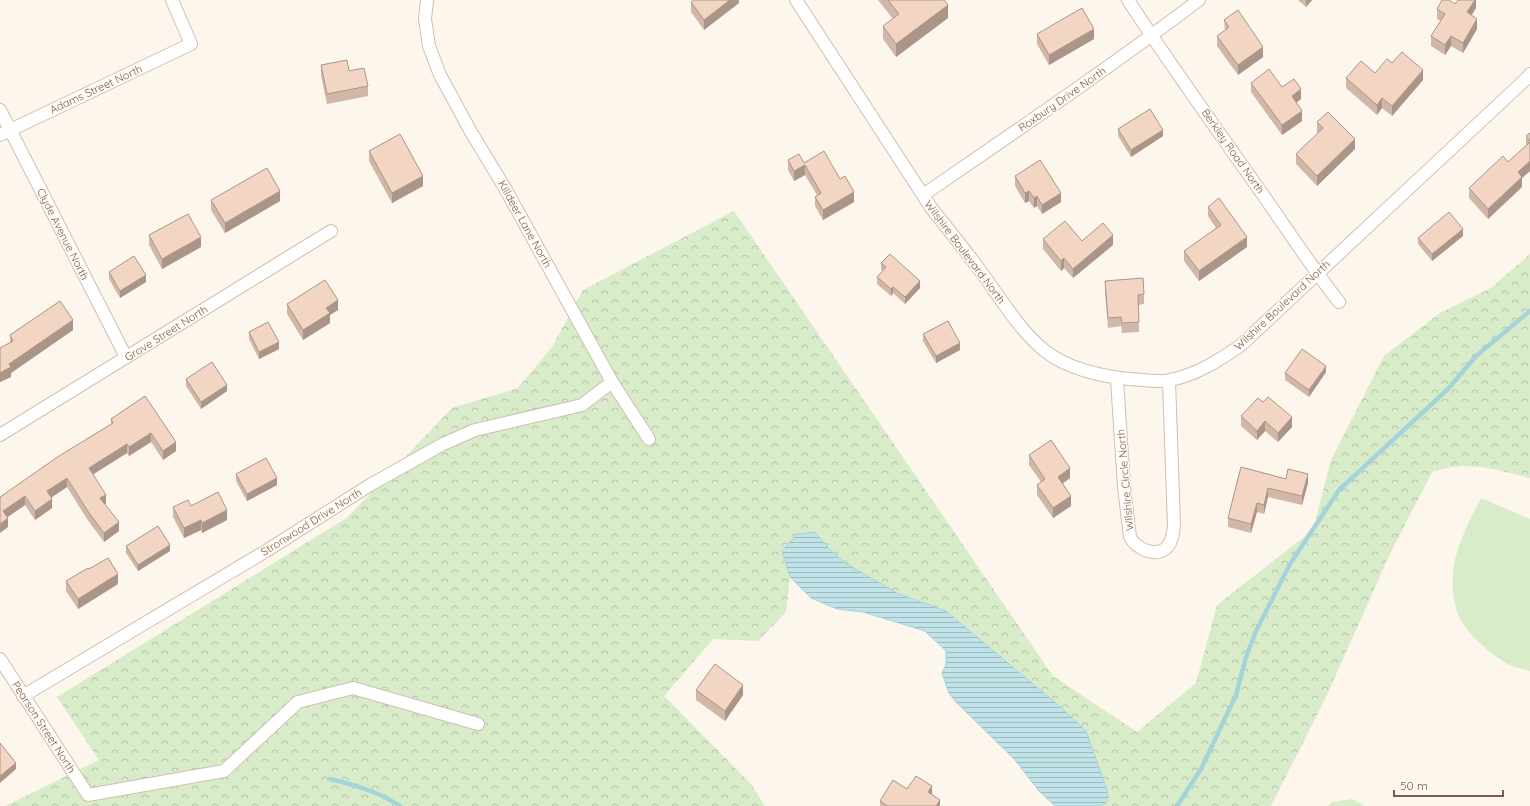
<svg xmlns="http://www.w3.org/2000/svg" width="1530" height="806" font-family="Quicksand,sans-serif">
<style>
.forest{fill:url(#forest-crowns)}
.pitch{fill:#d8ecc9}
.water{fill:url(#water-rules);stroke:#a5d3da}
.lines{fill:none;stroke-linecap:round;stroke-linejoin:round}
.stream{stroke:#a5d3da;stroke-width:4.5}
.street-casing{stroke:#d1beb0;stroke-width:14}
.street{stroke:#fff;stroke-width:12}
.wall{fill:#d1b7a8}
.shaded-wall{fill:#aa9588}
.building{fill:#f3d5c3;stroke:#aa9588}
.labels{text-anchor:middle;stroke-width:3;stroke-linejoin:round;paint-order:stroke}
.street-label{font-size:11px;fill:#7a5c4d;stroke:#fffaf3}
</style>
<defs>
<pattern id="forest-crowns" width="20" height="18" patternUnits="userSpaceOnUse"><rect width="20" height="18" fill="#d8ecc9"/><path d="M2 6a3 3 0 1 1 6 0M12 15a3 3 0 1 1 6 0" fill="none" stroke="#b4c2a5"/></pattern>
<pattern id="water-rules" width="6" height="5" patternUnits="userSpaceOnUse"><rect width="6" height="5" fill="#bfe3e8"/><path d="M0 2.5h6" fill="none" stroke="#a0bbbe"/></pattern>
</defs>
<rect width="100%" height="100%" fill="#fdf6ec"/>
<!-- forest -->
<path class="forest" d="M 734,211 L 1053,676 L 1137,732 L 1196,683 L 1217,605 L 1313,530 L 1331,460 L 1384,356 L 1440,313 L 1491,288 L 1530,254 L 1530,478 C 1495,469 1467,460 1432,472 L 1389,556 L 1326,697 L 1271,806 L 1100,806 L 1106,803 L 1107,790 L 1086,731 L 1064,710 L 946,611 L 899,594 L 845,563 L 829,549 L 815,532 L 782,551 L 790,577 L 786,612 L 758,641 L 713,639 L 664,696 L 751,784 L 765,806 L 5,806 L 99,760 L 57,697 L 348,517 L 452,408 L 518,388 L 552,347 L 583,290 Z"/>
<!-- pitch -->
<path class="pitch" d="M 1481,498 L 1530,519 L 1530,671 C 1523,669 1516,668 1510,665 C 1491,655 1466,634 1458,614 C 1453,601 1452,585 1453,572 C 1455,548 1470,519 1481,498 Z
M 1352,799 L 1364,806 L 1328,806 L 1332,802 Z"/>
<!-- water -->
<path class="water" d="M 815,532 L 829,549 L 845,563 L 899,594 L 946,611 L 1064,710 L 1086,731 L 1107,790 L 1108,797 L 1106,803 L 1100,806 L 1055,806 L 1039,791 L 1015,760 L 956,702 L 949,693 L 942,673 L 946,664 L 946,651 L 925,631 L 863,612 L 837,609 L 811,598 L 790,577 L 782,551 L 797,534 Z"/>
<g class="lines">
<!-- stream -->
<path class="stream" d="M 330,779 C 355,785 379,792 400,806
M 1177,806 L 1201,769 L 1236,695 L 1246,657 L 1256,631 L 1290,564 L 1339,490 L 1448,389 L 1476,356 L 1530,311"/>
<defs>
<path id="street" d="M 427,0 L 425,19 L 429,46 L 440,75 L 471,132 L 506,190 L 612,382 L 649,439
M 796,0 L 932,209 C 949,230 966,251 982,273 C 1001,299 1020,331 1045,351 C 1072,372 1109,378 1142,380 C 1151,381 1161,382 1170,380 C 1196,375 1218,361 1240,346 L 1527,78 L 1530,74
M 1128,0 C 1169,63 1213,124 1256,185 C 1284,224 1309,264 1339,302
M 0,110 L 126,357
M 0,135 L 191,44 L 172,0
M 923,195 C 1016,131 1109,68 1199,0
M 1117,379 L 1124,487 L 1130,537 C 1136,548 1153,557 1165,549 C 1172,544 1173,533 1174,526 L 1169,381
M 0,435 L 331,231
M 0,659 L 88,795 L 224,771 L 298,702 L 353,688 L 478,724
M 23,696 L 266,551 L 370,485 L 443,444 L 475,430 L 582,405 L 612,382"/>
</defs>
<!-- street casing -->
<use href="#street" class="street-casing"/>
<!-- street -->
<use href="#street" class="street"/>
</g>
<!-- wall -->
<path class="wall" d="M 739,0 L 739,3 L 704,30 L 691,12 L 691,2 Z
M 878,0 L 944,0 L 948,18 L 896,57 L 883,39 L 883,26 L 893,19 Z
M 1298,0 L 1312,0 L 1306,7 Z
M 1476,0 L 1476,8 L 1472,15 L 1477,29 L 1463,53 L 1451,46 L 1445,55 L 1431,46 L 1431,36 L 1441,21 L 1437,19 L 1437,9 L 1455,4 Z
M 1224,20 L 1263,57 L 1238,75 L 1217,46 L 1217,36 L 1225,30 Z
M 1037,34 L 1094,39 L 1049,65 L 1037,44 Z
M 1392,63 L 1423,80 L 1392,116 L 1382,108 L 1377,115 L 1346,88 L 1346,78 L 1375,73 Z
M 321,65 L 349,71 L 368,86 L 368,96 L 327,104 L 321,75 Z
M 1251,83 L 1282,87 L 1301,99 L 1296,103 L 1302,121 L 1282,135 L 1251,92 Z
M 1317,122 L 1355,149 L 1317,186 L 1296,164 L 1296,154 L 1318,133 L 1317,132 Z
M 1118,129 L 1163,136 L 1131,157 L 1118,136 Z
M 1530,133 L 1530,171 L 1522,178 L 1522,187 L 1488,219 L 1469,198 L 1469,188 L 1508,162 L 1526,146 L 1526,136 Z
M 369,151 L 423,186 L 392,203 L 369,161 Z
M 788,160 L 804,163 L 854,202 L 823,220 L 815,206 L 815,197 L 817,195 L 805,175 L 794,181 L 788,170 Z
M 1015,176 L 1061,202 L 1042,214 L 1037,206 L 1034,208 L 1029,201 L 1025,203 L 1015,186 Z
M 211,200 L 280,201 L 225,233 L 211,210 Z
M 1208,207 L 1247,247 L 1199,281 L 1184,261 L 1184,251 L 1216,228 L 1208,216 Z
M 149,235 L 201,247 L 162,269 L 149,245 Z
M 1463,236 L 1432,261 L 1418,244 L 1418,238 Z
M 1043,239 L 1082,241 L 1113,245 L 1073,278 L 1064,268 L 1061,271 L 1043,249 Z
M 881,263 L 920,288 L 905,304 L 893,293 L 891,296 L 877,284 L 877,277 L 883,271 L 881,269 Z
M 109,272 L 146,282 L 120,298 L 109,279 Z
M 1105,281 L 1144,294 L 1144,304 L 1138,305 L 1139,332 L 1122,333 L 1121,326 L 1108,328 L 1105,291 Z
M 287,304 L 338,310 L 330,315 L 330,323 L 303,340 L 287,314 Z
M 73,330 L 11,373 L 11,377 L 0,382 L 0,348 L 10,343 L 10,335 Z
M 249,332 L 279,349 L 259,359 L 249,339 Z
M 923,334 L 960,350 L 936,363 L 923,341 Z
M 1326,372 L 1309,397 L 1285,380 L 1285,373 Z
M 186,379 L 227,391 L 201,409 L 186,386 Z
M 145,396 L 176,451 L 163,460 L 151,442 L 129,456 L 127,453 L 93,474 L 106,504 L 105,504 L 119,531 L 104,542 L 87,519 L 67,487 L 51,498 L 52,508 L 35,520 L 25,505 L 8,517 L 8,527 L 0,497 L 111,424 L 111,419 Z
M 1241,416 L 1292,427 L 1278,442 L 1265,431 L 1257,440 L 1241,426 Z
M 1029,455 L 1070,478 L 1063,483 L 1071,506 L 1053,518 L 1037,495 L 1037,485 L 1041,482 L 1029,465 Z
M 1241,467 L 1286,479 L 1308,483 L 1302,505 L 1268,497 L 1264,514 L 1257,512 L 1251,533 L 1228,527 L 1228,518 Z
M 236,474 L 277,485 L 247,501 L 236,481 Z
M 191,506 L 227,520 L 202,533 L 201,530 L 184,538 L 173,517 L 173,507 Z
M 126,546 L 170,551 L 138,571 L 126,553 Z
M 89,569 L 118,584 L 78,609 L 66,591 L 66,581 Z
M 696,690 L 743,695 L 725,721 L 696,700 Z
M 907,789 L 932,795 L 940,806 L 880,806 L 880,801 Z"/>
<!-- shaded-wall -->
<path class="shaded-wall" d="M 730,0 L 739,0 L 739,3 L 704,30 L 704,20 Z
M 1306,0 L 1312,0 L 1306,7 Z
M 1475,0 L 1476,0 L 1476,8 L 1467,22 L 1467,12 Z
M 948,5 L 948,18 L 896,57 L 896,44 Z
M 1477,19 L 1477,29 L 1463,53 L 1463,43 Z
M 1094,29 L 1094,39 L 1049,65 L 1049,55 Z
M 1451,36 L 1451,46 L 1445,55 L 1445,45 Z
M 1263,47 L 1263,57 L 1238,75 L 1238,65 Z
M 1423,70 L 1423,80 L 1392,116 L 1392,106 Z
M 1301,89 L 1301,99 L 1292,106 L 1292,96 Z
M 1382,98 L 1382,108 L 1377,115 L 1377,105 Z
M 1302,111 L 1302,121 L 1282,135 L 1282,125 Z
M 1163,130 L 1163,136 L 1131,157 L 1131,150 Z
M 1355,139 L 1355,149 L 1317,186 L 1317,176 Z
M 1530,161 L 1530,171 L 1522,178 L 1522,187 L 1488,219 L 1488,209 L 1518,172 Z
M 805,165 L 805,175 L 794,181 L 794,171 Z
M 423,176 L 423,186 L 392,203 L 392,193 Z
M 280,191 L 280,201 L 225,233 L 225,223 Z
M 1029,191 L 1029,201 L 1025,203 L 1025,193 Z
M 854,192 L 854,202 L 823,220 L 823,210 Z
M 1061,193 L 1061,202 L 1042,214 L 1042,205 Z
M 1037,196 L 1037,206 L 1034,208 L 1034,198 Z
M 1463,229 L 1463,236 L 1432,261 L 1432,254 Z
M 1113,235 L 1113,245 L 1073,278 L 1073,269 Z
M 201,237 L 201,247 L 162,269 L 162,259 Z
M 1247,237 L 1247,247 L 1199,281 L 1199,271 Z
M 1064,258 L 1064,268 L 1061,271 L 1061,261 Z
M 146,275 L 146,282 L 120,298 L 120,291 Z
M 920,281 L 920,288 L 905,304 L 905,297 Z
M 893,287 L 893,293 L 891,296 L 891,289 Z
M 338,300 L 338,310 L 330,315 L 330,323 L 303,340 L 303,330 L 326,308 Z
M 73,320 L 73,330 L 11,373 L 11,377 L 0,382 L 0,373 L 9,364 Z
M 279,342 L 279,349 L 259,359 L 259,352 Z
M 960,343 L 960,350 L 936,363 L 936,356 Z
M 1326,366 L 1326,372 L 1309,397 L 1309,390 Z
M 227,385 L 227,391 L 201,409 L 201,402 Z
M 1292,417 L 1292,427 L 1278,442 L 1278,433 Z
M 1265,421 L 1265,431 L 1257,440 L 1257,431 Z
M 151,433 L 151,442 L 129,456 L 129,447 Z
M 176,442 L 176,451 L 163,460 L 163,451 Z
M 127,444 L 127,453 L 89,477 L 89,468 Z
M 1070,468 L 1070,478 L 1058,487 L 1058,477 Z
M 1308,474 L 1308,483 L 1302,505 L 1302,496 Z
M 67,478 L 67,487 L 47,500 L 47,491 Z
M 277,478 L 277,485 L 247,501 L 247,494 Z
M 1268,488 L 1268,497 L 1264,514 L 1264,505 Z
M 106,495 L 106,504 L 100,507 L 100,498 Z
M 25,496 L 25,505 L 3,520 L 3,511 Z
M 1071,496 L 1071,506 L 1053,518 L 1053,508 Z
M 52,499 L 52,508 L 35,520 L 35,511 Z
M 1257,503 L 1257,512 L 1251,533 L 1251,524 Z
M 227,510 L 227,520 L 202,533 L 202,523 Z
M 8,518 L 8,527 L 0,533 L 0,524 Z
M 201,520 L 201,530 L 184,538 L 184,528 Z
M 119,522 L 119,531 L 104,542 L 104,533 Z
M 170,545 L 170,551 L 138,571 L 138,565 Z
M 118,574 L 118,584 L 78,609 L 78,599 Z
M 743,685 L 743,695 L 725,721 L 725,711 Z
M 16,763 L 16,769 L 0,783 L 0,776 Z
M 932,786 L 932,795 L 928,792 Z
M 940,800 L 940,806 L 936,806 Z"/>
<!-- building -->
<path class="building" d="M 694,0 L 730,0 L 704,20 L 691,2 Z
M 888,0 L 944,0 L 948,5 L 896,44 L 883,26 L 899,14 Z
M 1442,0 L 1449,0 L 1455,4 L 1458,0 L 1475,0 L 1467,12 L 1477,19 L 1463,43 L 1451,36 L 1445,45 L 1431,36 L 1445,14 L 1437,9 Z
M 1082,8 L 1094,29 L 1049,55 L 1037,34 Z
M 1238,10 L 1263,47 L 1238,65 L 1217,36 L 1229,27 L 1224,20 Z
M 1402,52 L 1423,70 L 1392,106 L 1382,98 L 1377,105 L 1346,78 L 1361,61 L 1375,73 L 1387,59 L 1392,63 Z
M 347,60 L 349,71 L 364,68 L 368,86 L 327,94 L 321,65 Z
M 1269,69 L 1282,87 L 1294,79 L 1301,89 L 1292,96 L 1302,111 L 1282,125 L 1251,83 Z
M 1150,109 L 1163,130 L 1131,150 L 1118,129 Z
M 1328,112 L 1355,139 L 1317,176 L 1296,154 L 1323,128 L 1317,122 Z
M 1530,133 L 1530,141 L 1526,136 Z
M 400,134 L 423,176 L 392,193 L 369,151 Z
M 1530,142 L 1530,161 L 1518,172 L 1522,177 L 1488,209 L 1469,188 L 1503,156 L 1508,162 Z
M 824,151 L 840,179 L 845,176 L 854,192 L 823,210 L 815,197 L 821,193 L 805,165 L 794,171 L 788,160 L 799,154 L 804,163 Z
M 1040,160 L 1061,193 L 1042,205 L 1037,196 L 1034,198 L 1029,191 L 1025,193 L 1015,176 Z
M 267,168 L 280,191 L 225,223 L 211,200 Z
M 1219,198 L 1247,237 L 1199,271 L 1184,251 L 1221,225 L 1208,207 Z
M 1449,212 L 1463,229 L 1432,254 L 1418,238 Z
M 188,214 L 201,237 L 162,259 L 149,235 Z
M 1065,221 L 1082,241 L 1103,223 L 1113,235 L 1073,269 L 1064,258 L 1061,261 L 1043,239 Z
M 890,254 L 920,281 L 905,297 L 893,287 L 891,289 L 877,277 L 886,267 L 881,263 Z
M 134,256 L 146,275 L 120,291 L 109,272 Z
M 1143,278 L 1144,294 L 1138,295 L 1139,322 L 1122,323 L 1121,317 L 1108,318 L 1105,281 Z
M 325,280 L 338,300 L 326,308 L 330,313 L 303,330 L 287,304 Z
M 60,301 L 73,320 L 9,364 L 11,367 L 0,373 L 0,348 L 13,341 L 10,335 Z
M 948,321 L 960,343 L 936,356 L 923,334 Z
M 268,322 L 279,342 L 259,352 L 249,332 Z
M 1302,349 L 1326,366 L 1309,390 L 1285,373 Z
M 212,362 L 227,385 L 201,402 L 186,379 Z
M 145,396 L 176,442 L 163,451 L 151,433 L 129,447 L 127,444 L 89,468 L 106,495 L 100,498 L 119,522 L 104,533 L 87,510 L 67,478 L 47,491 L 52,499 L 35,511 L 25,496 L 3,511 L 8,518 L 0,524 L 0,497 L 59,456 L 113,423 L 111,419 Z
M 1268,397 L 1292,417 L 1278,433 L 1265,421 L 1257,431 L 1241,416 L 1258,398 L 1263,402 Z
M 1051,440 L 1070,468 L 1058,477 L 1071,496 L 1053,508 L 1037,485 L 1045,479 L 1029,455 Z
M 266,458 L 277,478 L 247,494 L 236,474 Z
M 1241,467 L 1286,479 L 1288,469 L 1308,474 L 1302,496 L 1268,488 L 1264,505 L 1257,503 L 1251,524 L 1228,518 Z
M 218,492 L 227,510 L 202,523 L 201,520 L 184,528 L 173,507 L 188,500 L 191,506 Z
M 158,526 L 170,545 L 138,565 L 126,546 Z
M 108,558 L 118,574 L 78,599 L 66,581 L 88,568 L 89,569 Z
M 715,664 L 743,685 L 725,711 L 696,690 Z
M 0,743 L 16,763 L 0,776 Z
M 916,776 L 932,786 L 928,792 L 940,800 L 936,806 L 888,806 L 880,801 L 893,780 L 907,789 Z"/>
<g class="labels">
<!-- street labels -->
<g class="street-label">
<text transform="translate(96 89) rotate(-25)" y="4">Adams Street North</text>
<text transform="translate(1062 99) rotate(-35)" y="4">Roxbury Drive North</text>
<text transform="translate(1233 151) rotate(55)" y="4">Berkley Road North</text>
<text transform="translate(525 224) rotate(61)" y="4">Killdeer Lane North</text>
<text transform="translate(63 234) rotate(63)" y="4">Clyde Avenue North</text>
<text transform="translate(965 252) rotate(53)" y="4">Wilshire Boulevard North</text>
<text transform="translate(1282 305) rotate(-43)" y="4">Wilshire Boulevard North</text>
<text transform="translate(166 333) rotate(-32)" y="4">Grove Street North</text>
<text transform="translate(1125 480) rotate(-95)" y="4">Wilshire Circle North</text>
<text transform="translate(311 522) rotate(-32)" y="4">Stronwood Drive North</text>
<text transform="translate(44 727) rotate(57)" y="4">Pearson Street North</text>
</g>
</g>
<!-- scale -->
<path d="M1394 790v6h109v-6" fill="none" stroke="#7a5c4d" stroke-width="2"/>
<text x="1400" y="790" font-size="12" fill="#7a5c4d" stroke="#fffaf3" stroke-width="3" paint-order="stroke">50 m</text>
</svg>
